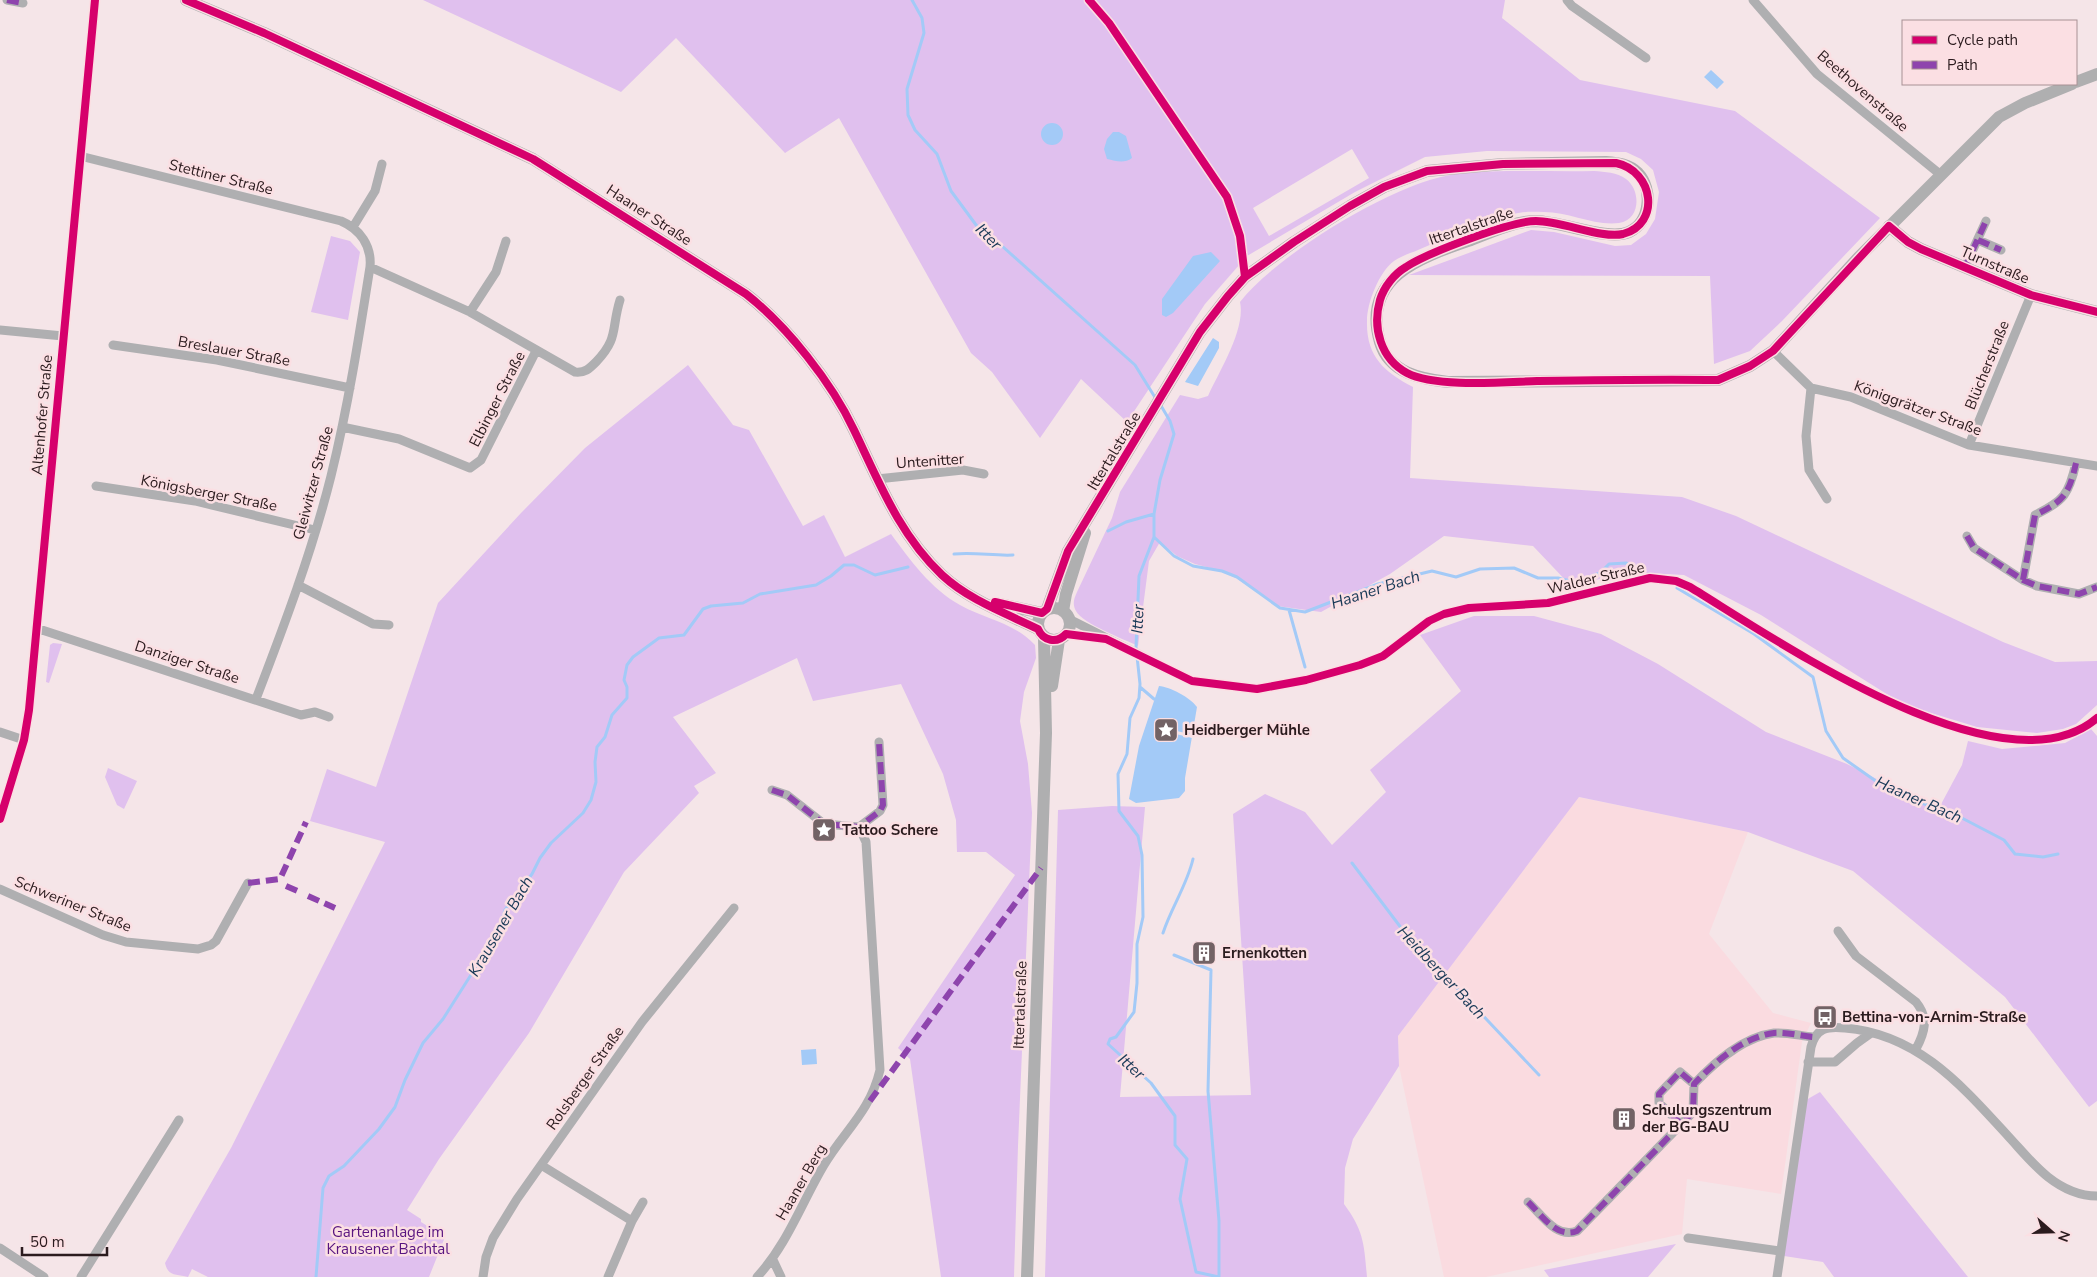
<svg xmlns="http://www.w3.org/2000/svg" width="2097" height="1277" font-family="'Nunito Sans',sans-serif">
<style>
.built{fill:#fadbe0}
.green{fill:#e0c0ee;fill-rule:evenodd}
.water{fill:#a3caf7}
.pier{fill:#f5e5e8}
.lines{fill:none;stroke-linecap:round;stroke-linejoin:round}
.stream{stroke:#a3caf7;stroke-width:3}
.street{stroke:#afafb1;stroke-width:9}
.secondary{stroke:#afafb0;stroke-width:12}
.quiet{stroke:#8e44ad;stroke-width:6;stroke-dasharray:12 6;stroke-linecap:butt}
.cycleway-casing{stroke:#fbdfe3;stroke-width:11}
.cycleway{stroke:#d6006c;stroke-width:8}
.labels{text-anchor:middle;stroke-width:5;stroke-linejoin:round;paint-order:stroke}
.street-label{font-size:15px;fill:#2b1b1e;stroke:#fbdfe3}
.poi-label{font-size:15px;font-weight:bold;fill:#2b1b1e;stroke:#fbdfe3;text-anchor:start}
.park-label{font-size:15px;fill:#591580;stroke:#fbdfe3}
.water-label{font-size:16px;font-style:italic;fill:#173856;stroke:#fbdfe3}
</style>
<rect width="100%" height="100%" fill="#f5e5e8"/>
<!-- built -->
<path class="built" d="M 1578,797 L 1748,832 L 1709,934 L 1773,1013 L 1811,1023 L 1802,1042 L 1781,1194 L 1687,1179 L 1682,1234 L 1486,1277 L 1444,1277 L 1399,1066 L 1398,1036 Z"/>
<!-- green -->
<path class="green" d="M 423,0 L 1505,0 L 1502,18 L 1580,80 L 1735,111 L 1880,218 L 1782,321 L 1750,351 L 1714,364 L 1710,276 L 1409,275 L 1531,230 L 1554,232 L 1615,246 L 1631,245 L 1646,234 L 1655,219 L 1659,192 L 1653,170 L 1641,159 L 1626,152 L 1487,151 L 1425,157 L 1355,192 L 1247,256 L 1205,304 L 1127,422 L 1081,379 L 1040,438 L 992,372 L 971,353 L 839,118 L 785,153 L 676,38 L 621,92 ZM 1352,149 L 1369,178 L 1269,236 L 1253,208 Z
M 1594,171 C 1605,172 1617,172 1626,179 C 1641,190 1641,220 1619,223 C 1594,226 1569,212 1544,212 C 1535,212 1523,211 1514,214 C 1482,223 1449,237 1418,250 C 1411,253 1401,256 1394,261 C 1379,272 1367,303 1367,321 C 1366,356 1384,372 1413,387 L 1410,478 L 1682,497 L 1736,516 L 2003,642 L 2055,662 L 2097,661 L 2097,705 L 2076,724 L 2063,729 L 2037,733 L 1977,727 L 1918,709 L 1893,698 L 1761,615 L 1684,575 L 1628,572 L 1571,586 L 1533,546 L 1444,536 L 1390,574 L 1321,612 L 1277,606 L 1236,578 L 1218,570 L 1195,564 L 1177,556 L 1160,542 L 1149,561 L 1138,646 C 1124,639 1083,624 1076,611 C 1072,604 1074,599 1077,592 L 1112,518 L 1120,492 L 1180,395 L 1198,399 L 1208,396 C 1219,372 1246,329 1240,302 C 1276,255 1398,180 1457,174 C 1499,169 1550,172 1594,171 Z
M 331,236 L 350,241 L 360,252 L 348,320 L 311,312 Z
M 688,365 L 733,425 L 749,430 L 803,526 L 824,515 L 845,557 L 891,534 C 910,560 931,589 960,605 C 987,620 1013,622 1035,645 L 1036,658 L 1024,692 L 1020,721 L 1028,764 L 1032,813 L 1018,1146 L 1014,1277 L 941,1277 L 910,1059 L 898,1048 L 1015,875 L 986,852 L 957,852 L 956,820 L 943,774 L 901,684 L 813,701 L 797,658 L 673,717 L 716,773 L 694,786 L 699,793 L 624,872 L 529,1033 L 439,1159 L 407,1210 L 421,1219 L 421,1222 L 445,1237 L 429,1277 L 208,1277 L 192,1269 L 188,1277 C 177,1274 168,1277 165,1263 L 231,1148 L 385,842 L 310,821 L 327,769 L 376,787 L 438,603 L 521,513 L 585,448 Z
M 1474,616 L 1534,616 L 1601,634 L 1658,664 L 1766,732 L 1847,764 L 1916,799 L 1939,808 L 1962,765 L 1968,741 L 2002,749 L 2065,743 L 2091,729 L 2097,736 L 2097,1101 L 2089,1107 L 2005,997 L 1853,871 L 1748,832 L 1579,797 L 1398,1036 L 1399,1066 L 1353,1139 L 1345,1168 L 1344,1204 C 1364,1231 1364,1244 1367,1277 L 1045,1277 L 1058,810 L 1112,806 L 1145,807 L 1120,1097 L 1251,1095 L 1233,814 L 1265,794 L 1305,812 L 1332,845 L 1386,792 L 1370,770 L 1461,691 L 1420,635 Z
M 53,643 L 62,644 L 49,683 L 46,682 L 50,645 Z
M 108,768 L 137,781 L 124,809 L 117,805 L 105,777 Z
M 1820,1092 L 1968,1277 L 1834,1277 L 1823,1262 L 1784,1256 L 1806,1100 Z
M 1676,1244 L 1648,1277 L 1549,1277 L 1544,1270 Z"/>
<!-- water -->
<path class="water" d="M 1711,70 L 1724,82 L 1717,89 L 1704,77 Z
M1041 134a11 11 0 1 1 22 0a11 11 0 1 1-22 0Z
M 1113,132 L 1119,132 L 1126,136 L 1132,158 C 1124,164 1116,161 1107,159 L 1104,149 L 1107,139 Z
M 1211,252 L 1220,261 L 1173,313 L 1166,317 L 1162,315 L 1162,299 L 1193,256 Z
M 1213,338 L 1219,342 L 1219,348 L 1198,386 L 1185,382 Z
M 1159,686 C 1170,687 1190,697 1197,707 L 1185,778 L 1185,791 L 1179,798 L 1136,803 L 1129,799 L 1139,746 Z
M 816,1049 L 817,1064 L 802,1065 L 801,1050 Z"/>
<!-- pier -->
<path class="pier" d="M 1168,723 L 1173,730 L 1193,735 L 1192,738 L 1172,733 L 1164,736 L 1160,729 L 1162,726 Z"/>
<g class="lines">
<!-- stream -->
<path class="stream" d="M 912,0 L 922,18 L 924,33 L 907,89 L 908,115 L 915,130 L 937,154 L 951,191 L 982,233 L 1002,246 L 1135,365 L 1156,399
M 1160,404 L 1170,421 L 1174,434 L 1160,480 L 1154,514 L 1154,537 L 1139,576 L 1136,647 L 1140,684 L 1139,698 L 1130,718 L 1127,754 L 1118,774 L 1119,811 L 1138,836 L 1142,855 L 1143,917 L 1137,944 L 1137,983 L 1134,1012 L 1116,1037 L 1110,1039 L 1108,1044 L 1151,1083 L 1175,1116 L 1175,1145 L 1187,1159 L 1180,1199 L 1196,1272 L 1219,1277
M 1108,531 L 1126,522 L 1154,514
M 1154,537 L 1174,556 L 1193,566 L 1222,571 L 1237,577 L 1280,608 L 1305,612 L 1378,584 L 1432,571 L 1456,577 L 1480,569 L 1514,568 L 1538,578 L 1558,578 L 1575,582 L 1600,573 L 1609,564 L 1626,563 L 1637,567
M 954,554 C 976,552 993,556 1013,555
M 1677,588 L 1754,634 L 1813,677 L 1826,731 L 1843,758 L 1880,784 L 1919,802 L 1958,816 L 2004,840 L 2015,854 L 2043,857 L 2058,854
M 1289,610 L 1305,667
M 1140,687 L 1154,699
M 1352,863 L 1405,933 L 1539,1075
M 1163,933 C 1171,908 1187,885 1193,859
M 1174,955 L 1211,970 L 1208,1091 L 1219,1221 L 1219,1276
M 316,1277 L 323,1188 L 329,1176 L 344,1166 L 379,1129 L 395,1107 L 405,1080 L 423,1043 L 443,1019 L 481,959 L 498,932 L 505,910 L 532,874 L 540,858 L 551,843 L 583,813 L 591,800 L 596,782 L 595,762 L 597,747 L 605,737 L 612,715 L 627,698 L 627,687 L 624,680 L 627,665 L 633,657 L 659,638 L 684,635 L 703,609 L 711,606 L 743,603 L 760,594 L 816,585 L 831,576 L 844,565 L 854,565 L 875,575 L 908,567"/>
<!-- street -->
<path class="street" d="M 7,0 L 23,3
M 1567,0 L 1572,6 L 1646,58
M 1753,0 L 1817,74 L 1941,175
M 80,156 L 341,221 C 360,229 372,246 370,267 C 359,337 348,407 331,476 C 312,552 284,626 256,699
M 353,227 L 375,191 L 382,164
M 1978,240 L 2001,250
M 370,267 L 470,312 L 575,372 C 585,373 589,369 596,362 C 619,338 611,329 620,300
M 1965,267 L 1986,221
M 470,312 L 496,272 L 506,241
M 0,330 L 63,336
M 113,345 L 217,360 L 350,388
M 1773,351 L 1811,388 L 1851,397 L 1969,445 L 2097,466
M 1811,388 L 1806,436 L 1809,470 L 1827,499
M 342,427 L 399,439 L 470,468 L 481,460 L 536,351
M 1969,445 L 2031,295
M 877,479 L 963,470 L 984,474
M 96,486 L 195,501 L 315,530
M 1967,536 L 1974,548 L 2023,580 L 2035,515 C 2064,501 2069,494 2076,463
M 2023,580 L 2037,586 L 2079,594 L 2097,587
M 298,585 L 373,624 L 389,625
M 1069,619 L 1192,681 L 1257,689 L 1306,680 L 1360,665 L 1383,656 L 1429,621 L 1444,614 L 1469,608 L 1548,603 L 1650,578 L 1676,581 L 1690,587 C 1774,638 2003,798 2097,718
M 36,628 L 301,715 L 315,712 L 329,717
M 1066,634 L 1101,638
M 0,732 L 24,740
M 772,790 L 787,795 L 824,824 L 859,827
M 0,819 L 24,740 L 29,710 L 95,0
M 859,827 L 880,811 L 883,805 L 879,742
M 0,889 L 103,935 L 126,942 L 198,949 L 211,945 L 216,941 L 248,883
M 1838,931 L 1856,956 L 1916,1002 C 1929,1018 1925,1032 1916,1049
M 1808,1062 L 1835,1062 L 1857,1043 L 1871,1033
M 1681,1124 L 1659,1103 L 1659,1094 L 1680,1072 L 1694,1084
M 541,1165 L 632,1221 L 608,1277
M 1528,1202 C 1542,1215 1556,1239 1577,1231 L 1693,1112 L 1694,1084 C 1715,1062 1743,1037 1774,1033 C 1787,1032 1801,1036 1813,1037
M 632,1221 L 643,1202
M 1688,1238 L 1780,1251
M 0,1248 L 44,1277
M 773,1260 L 781,1277
M 81,1277 L 179,1120
M 483,1277 L 486,1257 L 493,1238 L 517,1199 L 642,1022 L 734,908
M 757,1277 C 787,1245 802,1202 824,1165 C 845,1130 870,1112 880,1070 L 866,842 L 859,827
M 1777,1277 L 1811,1047 C 1816,1028 1827,1026 1845,1028 C 1918,1034 1962,1086 2008,1136 C 2021,1150 2033,1165 2048,1177 C 2062,1188 2079,1196 2097,1196"/>
<!-- secondary -->
<path class="secondary" d="M 186,0 L 264,33 L 533,159 L 746,294 C 787,326 832,383 854,430 C 879,482 899,534 942,575 C 969,600 1005,613 1038,629
M 2076,82 L 2097,74
M 1889,226 L 1908,242 L 1921,249 L 2031,295 L 2097,312
M 995,603 L 1042,613
M1038 624a16 16 0 1 1 32 0a16 16 0 1 1-32 0Z
M 1047,609 L 1068,551 L 1200,332 L 1228,296 L 1245,277 L 1294,242 L 1350,206 L 1384,187 L 1427,171 L 1503,164 L 1606,162 C 1618,163 1629,164 1638,173 C 1653,189 1651,222 1629,232 C 1608,241 1564,222 1536,221 C 1515,221 1491,232 1471,240 C 1422,257 1361,276 1380,342 C 1389,373 1421,379 1448,382 L 1718,380 L 1750,366 L 1773,351 L 1858,258 L 1999,117 L 2025,103 L 2072,84
M 1063,611 L 1066,594 L 1085,533
M 1052,686 L 1059,640
M 1027,1277 L 1046,733 L 1044,638"/>
<!-- quiet -->
<path class="quiet" d="M 7,0 L 23,3
M 1978,240 L 2001,250
M 1965,267 L 1986,221
M 1967,536 L 1974,548 L 2023,580 L 2035,515 C 2064,501 2069,494 2076,463
M 2023,580 L 2037,586 L 2079,594 L 2097,587
M 772,790 L 787,795 L 824,824 L 859,827 L 880,811 L 883,805 L 879,742
M 248,883 L 280,879 L 306,822
M 286,886 L 302,893
M 308,896 L 335,908
M 870,1101 L 1041,868
M 1681,1124 L 1659,1103 L 1659,1094 L 1680,1072 L 1694,1084
M 1528,1202 C 1542,1215 1556,1239 1577,1231 L 1693,1112 L 1694,1084 C 1715,1062 1743,1037 1774,1033 C 1787,1032 1801,1036 1813,1037"/>
<defs>
<path id="cycleway" d="M 186,0 L 264,33 L 533,159 L 746,294 C 787,326 832,383 854,430 C 879,482 899,534 942,575 C 969,600 1005,613 1038,629 C 1043,641 1057,644 1066,634 L 1106,639 L 1192,681 L 1257,689 L 1306,680 L 1360,665 L 1383,656 L 1429,621 L 1444,614 L 1469,608 L 1548,603 L 1650,578 L 1676,581 L 1690,587 C 1774,638 2003,798 2097,718
M 1089,0 L 1109,23 L 1227,197 L 1240,236 L 1245,277
M 995,602 L 1042,613 L 1047,609 L 1068,551 L 1200,332 L 1228,296 L 1245,277 L 1294,242 L 1350,206 L 1384,187 L 1427,171 L 1503,164 L 1616,163 C 1654,171 1661,224 1623,234 C 1602,239 1562,221 1536,221 C 1511,221 1427,253 1406,267 C 1394,274 1384,287 1380,300 C 1372,328 1381,359 1407,373 C 1436,388 1504,382 1537,381 C 1598,380 1658,379 1718,380 L 1750,366 L 1773,351 L 1889,226 L 1908,242 L 1921,249 L 2031,295 L 2097,312
M 0,819 L 24,740 L 29,710 L 95,0"/>
</defs>
<!-- cycleway casing -->
<use href="#cycleway" class="cycleway-casing"/>
<!-- cycleway -->
<use href="#cycleway" class="cycleway"/>
</g>
<!-- icons -->
<defs>
<symbol id="sight-square" viewBox="-11 -11 22 22"><rect x="-9" y="-9" width="18" height="18" rx="4" fill="#726265" stroke="#fbdfe3"/><path d="M0-6L1.8-2.2L6-1.7L2.9 1.2L3.7 5.4L0 3.3L-3.7 5.4L-2.9 1.2L-6-1.7L-1.8-2.2Z" fill="#fff"/></symbol>
<symbol id="building-square" viewBox="-11 -11 22 22"><rect x="-9" y="-9" width="18" height="18" rx="4" fill="#726265" stroke="#fbdfe3"/><path d="M-4-6H4V6H1V3H-1V6H-4ZM-2.5-4.3h1.7v1.8h-1.7ZM.8-4.3h1.7v1.8H.8ZM-2.5-1h1.7V.8h-1.7ZM.8-1h1.7V.8H.8Z" fill="#fff"/></symbol>
<symbol id="bus-square" viewBox="-11 -11 22 22"><rect x="-9" y="-9" width="18" height="18" rx="4" fill="#726265" stroke="#fbdfe3"/><path d="M-5-6H5V4H4V6H2V4H-2V6H-4V4H-5ZM-3.5-4V0h7V-4ZM-3.5 1.2v1.5H-2V1.2ZM2 1.2v1.5H3.5V1.2Z" fill="#fff"/></symbol>
</defs>
<g fill-rule="evenodd">
<use href="#sight-square" x="1152" y="716" width="28" height="28"/>
<use href="#sight-square" x="810" y="816" width="28" height="28"/>
<use href="#building-square" x="1190" y="939" width="28" height="28"/>
<use href="#bus-square" x="1811" y="1003" width="28" height="28"/>
<use href="#building-square" x="1610" y="1105" width="28" height="28"/>
</g>
<g class="labels">
<!-- street labels -->
<g class="street-label">
<text transform="translate(1863 91) rotate(41)" y="5">Beethovenstraße</text>
<text transform="translate(221 177) rotate(14)" y="5">Stettiner Straße</text>
<text transform="translate(649 215) rotate(33)" y="5">Haaner Straße</text>
<text transform="translate(1471 226) rotate(-19)" y="5">Ittertalstraße</text>
<text transform="translate(1995 265) rotate(23)" y="5">Turnstraße</text>
<text transform="translate(234 351) rotate(10)" y="5">Breslauer Straße</text>
<text transform="translate(1987 365) rotate(-68)" y="5">Blücherstraße</text>
<text transform="translate(497 399) rotate(-63)" y="5">Elbinger Straße</text>
<text transform="translate(1918 408) rotate(20)" y="5">Königgrätzer Straße</text>
<text transform="translate(42 415) rotate(-85)" y="5">Altenhofer Straße</text>
<text transform="translate(1114 451) rotate(-59)" y="5">Ittertalstraße</text>
<text transform="translate(930 461) rotate(-4)" y="5">Untenitter</text>
<text transform="translate(313 483) rotate(-75)" y="5">Gleiwitzer Straße</text>
<text transform="translate(209 493) rotate(11)" y="5">Königsberger Straße</text>
<text transform="translate(1596 578) rotate(-13)" y="5">Walder Straße</text>
<text transform="translate(187 662) rotate(18)" y="5">Danziger Straße</text>
<text transform="translate(73 904) rotate(22)" y="5">Schweriner Straße</text>
<text transform="translate(1020 1005) rotate(-88)" y="5">Ittertalstraße</text>
<text transform="translate(585 1078) rotate(-55)" y="5">Rolsberger Straße</text>
<text transform="translate(801 1182) rotate(-60)" y="5">Haaner Berg</text>
</g>
<!-- poi labels -->
<g class="poi-label">
<text x="1184" y="735">Heidberger Mühle</text>
<text x="842" y="835">Tattoo Schere</text>
<text x="1222" y="958">Ernenkotten</text>
<text x="1842" y="1022">Bettina-von-Arnim-Straße</text>
<text x="1642" y="1115">Schulungszentrum<tspan x="1642" dy="17">der BG-BAU</tspan></text>
</g>
<!-- park labels -->
<g class="park-label">
<text x="388" y="1237">Gartenanlage im<tspan x="388" dy="17">Krausener Bachtal</tspan></text>
</g>
<!-- water labels -->
<g class="water-label">
<text transform="translate(989 236) rotate(45)" y="6">Itter</text>
<text transform="translate(1375 589) rotate(-18)" y="6">Haaner Bach</text>
<text transform="translate(1137 619) rotate(-87)" y="6">Itter</text>
<text transform="translate(1919 799) rotate(24)" y="6">Haaner Bach</text>
<text transform="translate(500 926) rotate(-60)" y="6">Krausener Bach</text>
<text transform="translate(1442 972) rotate(47)" y="6">Heidberger Bach</text>
<text transform="translate(1132 1066) rotate(42)" y="6">Itter</text>
</g>
</g>
<!-- legend -->
<rect x="1902" y="20" width="175" height="65" fill="#fbdfe3" stroke="#a89194"/>
<rect x="1912" y="36" width="25" height="8" fill="#d6006c" stroke="#a89194"/>
<text x="1947" y="45" font-size="15" fill="#2b1b1e">Cycle path</text>
<rect x="1912" y="61" width="25" height="8" fill="#8e44ad" stroke="#a89194"/>
<text x="1947" y="70" font-size="15" fill="#2b1b1e">Path</text>
<!-- north arrow -->
<g transform="translate(2052 1232) rotate(110)" stroke="#fbdfe3" stroke-width="4" paint-order="stroke">
<path d="M0-4L9 19L0 12L-9 19Z" fill="#2b1b1e"/>
<text y="-8" font-size="14" font-weight="bold" text-anchor="middle" fill="#2b1b1e">N</text>
</g>
<!-- scale -->
<path d="M22 1247v8h85v-8" fill="none" stroke="#2b1b1e" stroke-width="2.5"/>
<text x="30" y="1247" font-size="15" fill="#2b1b1e" stroke="#fbdfe3" stroke-width="4" paint-order="stroke">50 m</text>
</svg>
